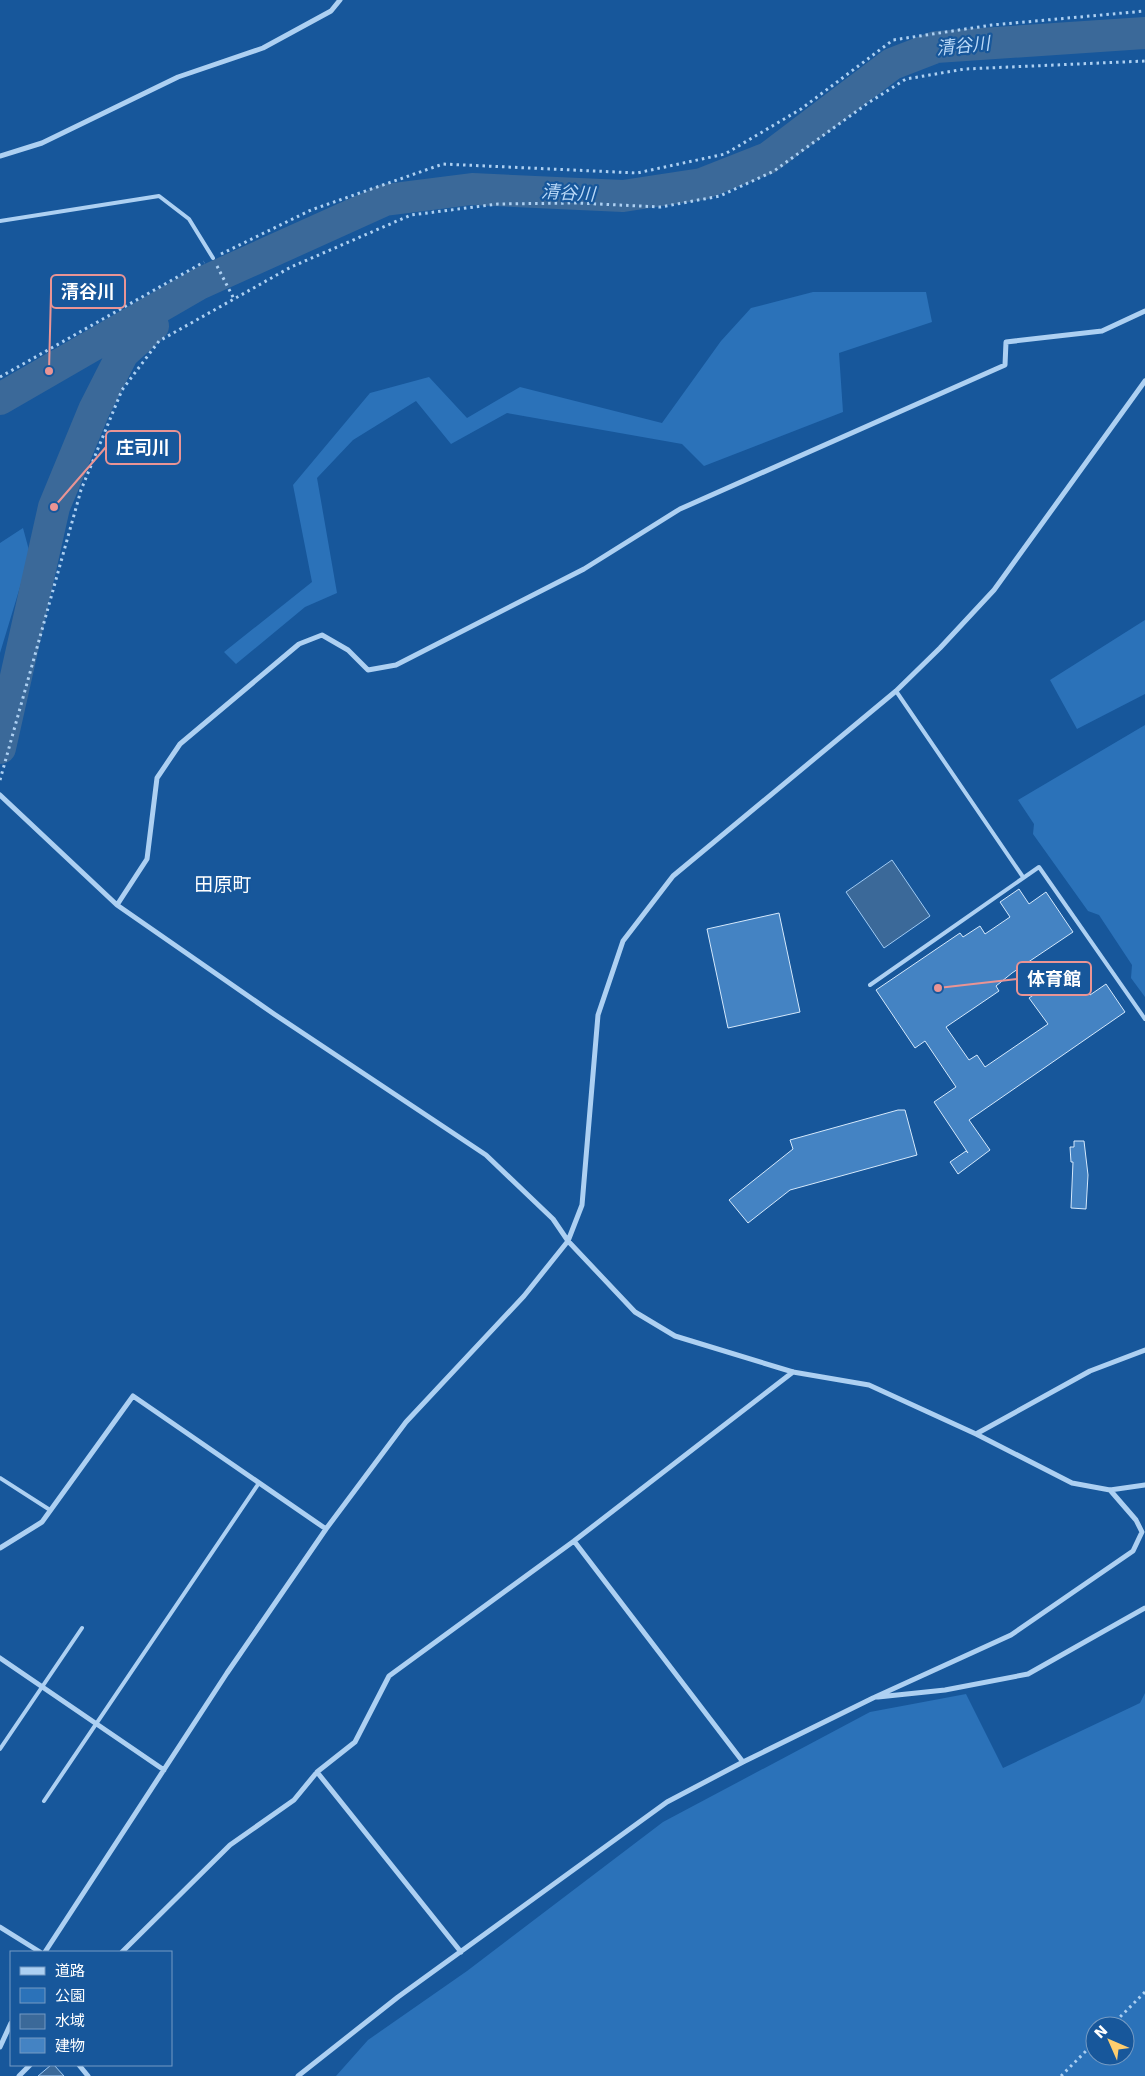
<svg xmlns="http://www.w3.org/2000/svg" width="1145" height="2076" font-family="'DejaVu Sans','Noto Sans JP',sans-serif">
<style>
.green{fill:#2b72b9;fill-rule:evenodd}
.water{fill:#3b6999;stroke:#a0cbf4}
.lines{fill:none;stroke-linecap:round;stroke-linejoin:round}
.river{stroke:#3b6999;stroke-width:32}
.building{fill:#4483c3;stroke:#d5e9fc}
.path{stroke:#add0f2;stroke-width:3;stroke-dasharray:2.5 4;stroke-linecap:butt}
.service{stroke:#add0f2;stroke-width:4}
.minor{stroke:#add0f2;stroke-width:5}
.labels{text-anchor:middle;stroke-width:4.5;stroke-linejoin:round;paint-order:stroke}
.water-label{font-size:18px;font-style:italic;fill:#bad9f8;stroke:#17579b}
.quarter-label{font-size:19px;fill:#fff;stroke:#17579b}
.leader{fill:none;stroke:#ea9494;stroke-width:2}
.callout-dot{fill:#ea9494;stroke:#17579b;stroke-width:2}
.callout{fill:#17579b;stroke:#ea9494;stroke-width:2}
.callout-label{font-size:18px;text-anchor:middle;font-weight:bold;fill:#fff}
</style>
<rect width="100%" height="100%" fill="#17579b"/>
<!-- green -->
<path class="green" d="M 813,292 L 926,292 L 932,322 L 839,353 L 843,412 L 704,466 L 682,444 L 507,413 L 451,444 L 416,401 L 353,440 L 317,478 L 337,593 L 305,607 L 236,664 L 224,652 L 312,582 L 293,485 L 370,393 L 429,377 L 467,418 L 520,387 L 662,423 L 721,341 L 751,308 Z
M 23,528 L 30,554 L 0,653 L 0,543 Z
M 1145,620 L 1145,694 L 1077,729 L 1050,680 Z
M 1145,725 L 1145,997 L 1131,978 L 1132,965 L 1099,915 L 1088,911 L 1033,834 L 1034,824 L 1018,800 Z
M 1145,1693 L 1145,2076 L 336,2076 L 368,2040 L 467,1971 L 663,1822 L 870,1712 L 966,1694 L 1003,1768 L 1140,1703 ZM 1095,2026 L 1125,2026 L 1125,2056 L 1095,2056 Z"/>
<!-- water -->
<path class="water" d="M 892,860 L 930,916 L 884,948 L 846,892 Z
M 51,2065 L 54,2065 L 64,2076 L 38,2076 Z"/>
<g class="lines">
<!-- river -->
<path class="river" d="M 0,399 L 199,284 L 385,200 L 472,189 L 623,196 L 702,184 L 768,158 L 892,64 L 936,47 L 1145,33
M 0,748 L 54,507 L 94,410 L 123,353 L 153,326"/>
</g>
<!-- building -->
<path class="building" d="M 1019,889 L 1029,904 L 1046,892 L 1073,932 L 1012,973 L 996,986 L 999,991 L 946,1027 L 969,1060 L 977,1055 L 985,1067 L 1048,1024 L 1029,998 L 1072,969 L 1090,995 L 1106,984 L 1125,1012 L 969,1120 L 990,1150 L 958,1174 L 950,1162 L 966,1151 L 968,1153 L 934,1102 L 956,1087 L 925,1041 L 915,1048 L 876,990 L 960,933 L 963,937 L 980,926 L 985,934 L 1010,917 L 1000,902 Z
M 779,913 L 800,1012 L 728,1028 L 707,929 Z
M 898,1110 L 905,1110 L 917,1155 L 790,1190 L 748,1223 L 729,1200 L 793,1149 L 790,1140 Z
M 1074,1141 L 1084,1141 L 1088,1175 L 1086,1209 L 1071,1208 L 1073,1162 L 1071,1162 L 1070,1147 L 1074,1147 Z"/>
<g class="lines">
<!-- path -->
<path class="path" d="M 221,254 L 311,210 L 443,164 L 637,173 L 725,154 L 801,109 L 893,40 L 992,25 L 1145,11
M 217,266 L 234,299
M 0,377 L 204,262
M 0,780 L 81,490 L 122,390 L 159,341 L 291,267 L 411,215 L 498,204 L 577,203 L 661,207 L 720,196 L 774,171 L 868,103 L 906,79 L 965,69 L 1145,61
M 1111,2026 L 1145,1992
M 1061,2076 L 1095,2042"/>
<!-- service -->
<path class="service" d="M 0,221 L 159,196 L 189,219 L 213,258
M 896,691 L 1023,877
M 870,985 L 1039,867 L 1145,1019
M 0,1478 L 50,1510
M 0,1749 L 82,1628
M 44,1801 L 259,1483"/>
<!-- minor -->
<path class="minor" d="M 0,156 L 42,143 L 178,77 L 263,48 L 331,11 L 340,0
M 0,795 L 117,905 L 274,1014 L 486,1155 L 553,1219 L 568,1241 L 635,1312 L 675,1336 L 793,1372 L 869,1385 L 976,1434 L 1072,1483 L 1110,1490 L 1145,1485
M 117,905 L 147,859 L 157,778 L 180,744 L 299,644 L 322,635 L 348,650 L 368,670 L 396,665 L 584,569 L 680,509 L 1005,365 L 1006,342 L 1102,331 L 1145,311
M 976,1434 L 1090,1371 L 1145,1350
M 574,1541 L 743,1762
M 0,1548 L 42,1522 L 133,1396 L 326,1529
M 0,1658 L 164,1770
M 878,1697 L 945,1690 L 1028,1674 L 1145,1608
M 317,1772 L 461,1952
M 0,1927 L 40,1952
M 45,1952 L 227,1673 L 326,1529 L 406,1422 L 524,1296 L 568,1241 L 582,1205 L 598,1015 L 623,941 L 673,876 L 896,691 L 940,648 L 994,590 L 1145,381
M 122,1952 L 230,1845 L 294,1800 L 317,1772 L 355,1742 L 389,1676 L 574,1541 L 793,1372
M 0,2047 L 11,2023
M 79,2065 L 88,2076
M 19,2076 L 30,2065
M 298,2076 L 398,1997 L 667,1802 L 743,1762 L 873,1698 L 1011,1635 L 1133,1551 L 1142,1532 L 1136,1520 L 1110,1490"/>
</g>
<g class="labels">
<!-- water labels -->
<g class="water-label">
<text transform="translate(963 46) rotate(-6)" y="6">清谷川</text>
<text transform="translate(568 193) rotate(3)" y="6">清谷川</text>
</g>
<!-- quarter labels -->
<g class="quarter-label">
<text x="223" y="891">田原町</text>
</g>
</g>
<!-- callouts -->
<path class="leader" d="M49 371L51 292M54 507L106 447M938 988L1017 979"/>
<g class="callout-dot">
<circle cx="49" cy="371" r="5"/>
<circle cx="54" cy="507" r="5"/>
<circle cx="938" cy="988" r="5"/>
</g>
<g class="callout">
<rect x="51" y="275" width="74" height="33" rx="5"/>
<rect x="106" y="431" width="74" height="33" rx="5"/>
<rect x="1017" y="962" width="74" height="33" rx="5"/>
</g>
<g class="callout-label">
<text x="88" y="298">清谷川</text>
<text x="143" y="454">庄司川</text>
<text x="1054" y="985">体育館</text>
</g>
<!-- legend -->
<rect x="10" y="1951" width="162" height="115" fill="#17579b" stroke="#749ac3"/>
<rect x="20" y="1967" width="25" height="8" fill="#add0f2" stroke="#749ac3"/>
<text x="55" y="1976" font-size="15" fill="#ffffff">道路</text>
<rect x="20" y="1988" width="25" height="15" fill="#2b72b9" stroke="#749ac3"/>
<text x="55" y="2001" font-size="15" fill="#ffffff">公園</text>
<rect x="20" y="2014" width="25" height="15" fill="#3b6999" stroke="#749ac3"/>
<text x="55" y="2026" font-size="15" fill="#ffffff">水域</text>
<rect x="20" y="2038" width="25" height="15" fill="#4483c3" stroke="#749ac3"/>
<text x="55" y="2051" font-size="15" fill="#ffffff">建物</text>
<!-- north arrow -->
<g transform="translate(1110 2041) rotate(315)"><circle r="24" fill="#17579b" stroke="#749ac3"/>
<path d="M0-4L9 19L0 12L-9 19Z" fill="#ffce6e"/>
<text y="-8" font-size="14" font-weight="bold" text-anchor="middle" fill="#ffffff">N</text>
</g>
</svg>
